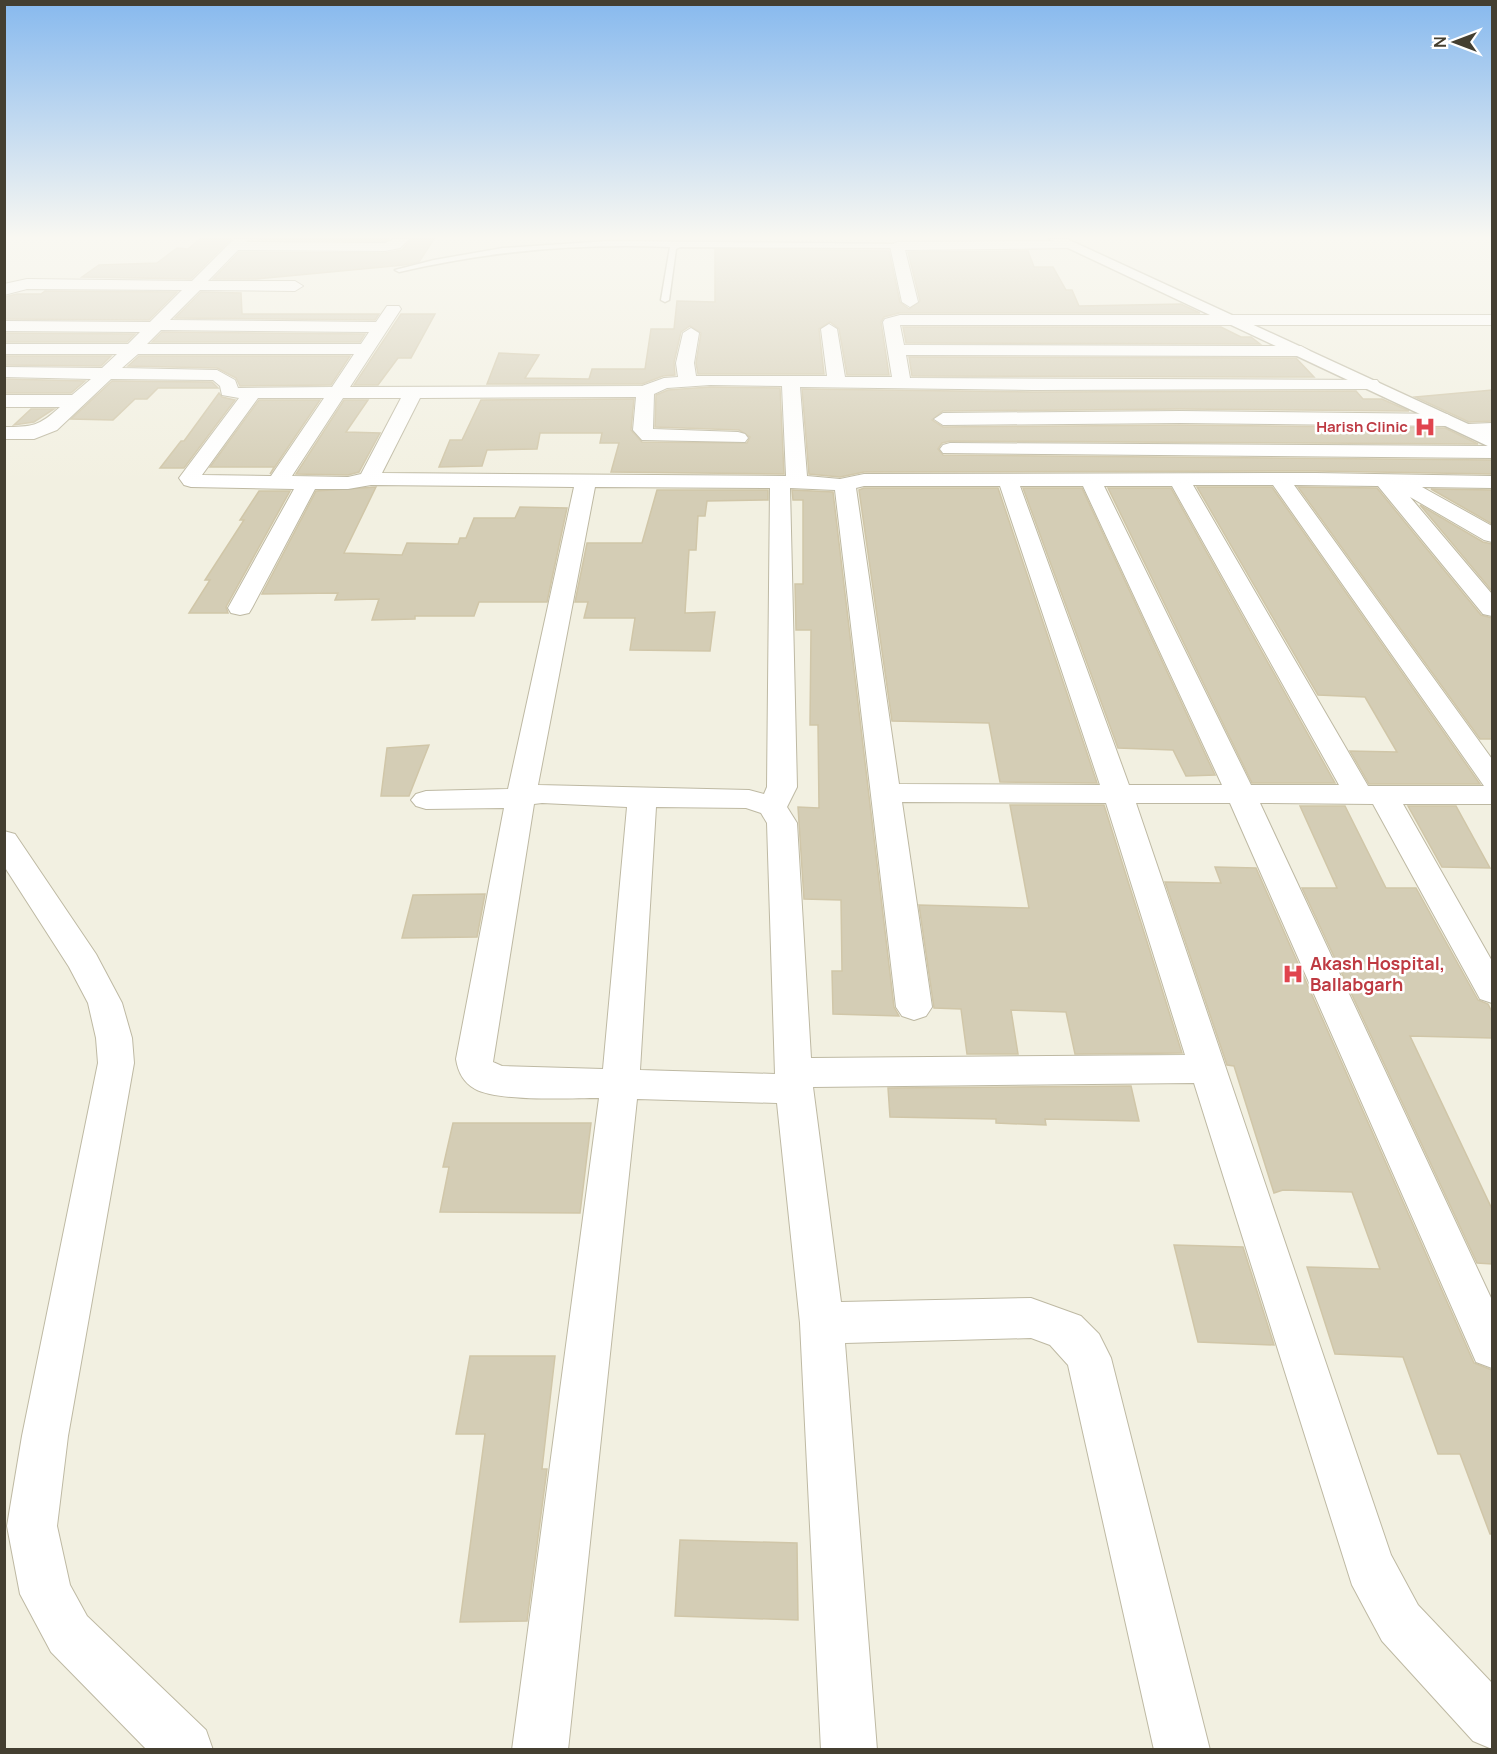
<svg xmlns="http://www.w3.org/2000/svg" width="1497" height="1754" font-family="Manrope,sans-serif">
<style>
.building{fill:#d4cdb5;stroke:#d0c6a8;stroke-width:1.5}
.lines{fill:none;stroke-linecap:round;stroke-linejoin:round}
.service-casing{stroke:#beb9a3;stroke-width:3}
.minor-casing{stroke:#beb9a3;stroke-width:2}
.tertiary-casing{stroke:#beb9a3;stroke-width:3}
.service{fill:#fff;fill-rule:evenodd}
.minor{fill:#fff;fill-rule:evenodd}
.tertiary{fill:#fff;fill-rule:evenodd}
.labels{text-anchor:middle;stroke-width:5;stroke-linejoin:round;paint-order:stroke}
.far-health-label{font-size:15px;font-weight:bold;fill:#be3a42;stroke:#fff;text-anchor:end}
.health-label{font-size:18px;font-weight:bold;fill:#be3a42;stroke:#fff;text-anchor:start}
</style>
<rect width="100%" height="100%" fill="#f2f0e1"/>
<!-- building -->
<path class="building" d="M 200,239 L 231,239 L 191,279 L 82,277 L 99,265 L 157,263 L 177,248 L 188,249 Z
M 250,239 L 389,239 L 385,241 Z
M 411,239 L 434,239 L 419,262 L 404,265 L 256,279 L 213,279 L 239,252 L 385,253 L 402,250 Z
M 715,249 L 889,251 L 900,302 L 909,309 L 920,301 L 908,252 L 1028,251 L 1034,267 L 1053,267 L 1066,290 L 1072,290 L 1079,306 L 1181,304 L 1200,313 L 899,313 L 884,317 L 881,322 L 889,375 L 847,375 L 839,329 L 830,322 L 819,329 L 824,374 L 698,374 L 696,363 L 701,333 L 690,326 L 681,332 L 674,362 L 675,375 L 663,376 L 642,384 L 487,384 L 499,353 L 539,355 L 525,378 L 589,379 L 592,369 L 645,369 L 651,329 L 674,329 L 677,301 L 715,302 Z
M 45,291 L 177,292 L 149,320 L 4,319 L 4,297 L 17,294 L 41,294 Z
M 201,292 L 241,293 L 242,314 L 379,314 L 375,320 L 175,318 Z
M 401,314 L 435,314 L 411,358 L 398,358 L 378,385 L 354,385 Z
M 903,327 L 1221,327 L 1241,337 L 1251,337 L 1260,344 L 906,343 Z
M 162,332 L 365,334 L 360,342 L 152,342 Z
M 4,333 L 135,334 L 127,342 L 4,342 Z
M 4,356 L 111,356 L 101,366 L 4,365 Z
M 139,356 L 350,356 L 331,385 L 240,386 L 236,378 L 217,368 L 128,366 Z
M 909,357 L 1296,358 L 1314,377 L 912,376 Z
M 4,379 L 85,381 L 71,393 L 4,393 Z
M 112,381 L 212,382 L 218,388 L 158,388 L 147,399 L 135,399 L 113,420 L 71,419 Z
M 710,387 L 780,388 L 784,474 L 611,472 L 619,443 L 600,443 L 602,433 L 540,433 L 537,449 L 487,450 L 482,466 L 439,467 L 450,440 L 462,440 L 481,400 L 634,399 L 631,430 L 642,442 L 747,443 L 750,437 L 739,430 L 655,427 L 656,395 L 668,390 Z
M 802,389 L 1033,392 L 1356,391 L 1363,399 L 1382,399 L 1409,411 L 1180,409 L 943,411 L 932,420 L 943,427 L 1180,425 L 1445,428 L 1478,444 L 950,441 L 942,443 L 938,449 L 943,455 L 1492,460 L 1492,474 L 1316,471 L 864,472 L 840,477 L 809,474 Z
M 1492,390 L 1492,421 L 1469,422 L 1415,397 Z
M 219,393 L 222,397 L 235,400 L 184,468 L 160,468 L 181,441 L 184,441 Z
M 259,400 L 320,400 L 270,474 L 274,467 L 210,467 Z
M 344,400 L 368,400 L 346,432 L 380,433 L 359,472 L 348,475 L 296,474 Z
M 31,409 L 54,409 L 34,422 L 14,425 Z
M 376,487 L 344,553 L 402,555 L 407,543 L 458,544 L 460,538 L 466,538 L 474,518 L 515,518 L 520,507 L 567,508 L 547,602 L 479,602 L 474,616 L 415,616 L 415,619 L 372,620 L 379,599 L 335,600 L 338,593 L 262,594 L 316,491 Z
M 1197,487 L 1272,487 L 1480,784 L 1369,784 L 1350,751 L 1397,752 L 1365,697 L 1318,695 Z
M 1298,487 L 1377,488 L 1481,615 L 1492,618 L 1492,739 L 1480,739 Z
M 864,488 L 998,488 L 1097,783 L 1000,782 L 989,723 L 892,721 L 859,490 Z
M 1023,488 L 1082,488 L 1215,775 L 1186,776 L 1173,750 L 1118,748 Z
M 1108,488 L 1171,488 L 1335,783 L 1252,783 Z
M 1431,489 L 1492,490 L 1492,524 Z
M 657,490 L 768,490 L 768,500 L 707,501 L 705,516 L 698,516 L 696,550 L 689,550 L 685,613 L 715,612 L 710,651 L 630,650 L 635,618 L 584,618 L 588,602 L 575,602 L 587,543 L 642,543 Z
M 792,490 L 833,492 L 894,1007 L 899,1016 L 833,1014 L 832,971 L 842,971 L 841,900 L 804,899 L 798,807 L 819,808 L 818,725 L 810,725 L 811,630 L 796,630 L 795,584 L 803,584 L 803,500 L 793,500 Z
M 259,491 L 290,491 L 226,607 L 228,613 L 189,613 L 210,580 L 205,580 L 244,520 L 240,520 Z
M 1420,505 L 1483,542 L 1492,544 L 1492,591 Z
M 429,745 L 409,796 L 381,796 L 387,748 Z
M 1010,805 L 1104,805 L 1182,1053 L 1075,1054 L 1066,1012 L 1011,1010 L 1018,1054 L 967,1054 L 961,1009 L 934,1008 L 919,905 L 1029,908 Z
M 1300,806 L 1345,806 L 1386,888 L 1416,888 L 1478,1000 L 1488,1004 L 1492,1012 L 1492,1038 L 1410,1036 L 1492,1209 L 1492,1264 L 1477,1263 L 1302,888 L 1337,888 Z
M 1408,806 L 1456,806 L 1490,868 L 1442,867 Z
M 1215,867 L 1256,868 L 1474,1363 L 1492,1370 L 1492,1534 L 1490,1534 L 1460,1454 L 1438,1454 L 1403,1357 L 1335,1354 L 1307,1267 L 1380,1269 L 1352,1192 L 1283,1190 L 1274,1193 L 1234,1066 L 1227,1065 L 1165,882 L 1221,883 Z
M 485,894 L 477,937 L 402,938 L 413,895 Z
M 1131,1086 L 1139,1121 L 1045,1119 L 1046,1125 L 996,1123 L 996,1119 L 890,1117 L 888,1088 Z
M 453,1123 L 591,1123 L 580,1213 L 440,1212 L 449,1167 L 443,1167 Z
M 1174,1245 L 1243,1247 L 1274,1345 L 1198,1342 Z
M 470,1356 L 555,1356 L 542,1469 L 547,1469 L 527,1621 L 460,1622 L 485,1434 L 456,1434 Z
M 680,1540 L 797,1543 L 798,1620 L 675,1616 Z"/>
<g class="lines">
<defs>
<path id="service" d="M 608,241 L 897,244 L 900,246 L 897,248 L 680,247 L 676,249 L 669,300 L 665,302 L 661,300 L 670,247 C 578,243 489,251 399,272 L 395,270 L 434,260 L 503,248 Z"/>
<path id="minor" d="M 234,239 L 248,239 L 246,242 L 385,243 L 394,239 L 409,239 L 400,248 L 385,251 L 238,250 L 208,281 L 295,281 L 303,286 L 295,291 L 200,290 L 170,320 L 376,322 L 387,306 L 399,306 L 401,309 L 350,387 L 642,386 L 664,378 L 678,377 L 676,363 L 683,333 L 691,328 L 699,333 L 694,363 L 696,376 L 827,376 L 821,329 L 829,324 L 837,329 L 845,377 L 892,377 L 883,322 L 885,319 L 900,315 L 1492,315 L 1492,325 L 900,325 L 904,345 L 1301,346 L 1310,351 L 1301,356 L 906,355 L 910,378 L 1377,380 L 1380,384 L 1377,388 L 1371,389 L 1033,390 L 800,387 L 807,476 L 840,479 L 864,474 L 1316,473 L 1492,476 L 1492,488 L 1422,487 L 1492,526 L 1492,542 L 1484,540 L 1410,497 L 1492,594 L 1492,616 L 1483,614 L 1378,486 L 1294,485 L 1492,759 L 1492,804 L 1403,804 L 1492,961 L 1492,1003 L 1480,999 L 1373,804 L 1260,803 L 1492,1300 L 1492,1368 L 1476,1362 L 1230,803 L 1136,803 L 1391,1555 L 1418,1605 L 1492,1683 L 1492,1749 L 1473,1741 L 1382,1641 L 1352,1585 L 1194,1083 L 813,1087 L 841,1302 L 1031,1298 L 1081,1316 L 1099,1334 L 1111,1358 L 1210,1750 L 1154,1750 L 1068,1365 L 1050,1345 L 1031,1338 L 845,1343 L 877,1750 L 821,1750 L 800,1323 L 777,1103 L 637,1099 L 568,1750 L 512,1750 L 599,1098 C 571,1098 498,1102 475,1089 C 463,1082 458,1072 456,1059 L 504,808 L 426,809 L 416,806 L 411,800 L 416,794 L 426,791 L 508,789 L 574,487 L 371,485 L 348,489 L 315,489 L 252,608 L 249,613 L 240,615 L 231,613 L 228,608 L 294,489 L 191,487 L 184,485 L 179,478 L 239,398 L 222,395 L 220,386 L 213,380 L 111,379 L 57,430 L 34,439 L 4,439 L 4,427 C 33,427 39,426 60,407 L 4,407 L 4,395 L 72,395 L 91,379 L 4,377 L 4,367 L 102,368 L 117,354 L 4,354 L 4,344 L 128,344 L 140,332 L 4,331 L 4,321 L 150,322 L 182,290 L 27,289 L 4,295 L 4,284 L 27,279 L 192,281 ZM 161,330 L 369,332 L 361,344 L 147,344 ZM 138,354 L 354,354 L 332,387 L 238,388 L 235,380 L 217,370 L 122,368 ZM 710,385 L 782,386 L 786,476 L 382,473 L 420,398 L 636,397 L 633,430 L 642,440 L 745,442 L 748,438 L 745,434 L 738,432 L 653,429 L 654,394 L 667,388 ZM 258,398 L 324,398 L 271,476 L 202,475 ZM 343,398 L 401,398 L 361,474 L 348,477 L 292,476 ZM 1193,485 L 1273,485 L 1484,786 L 1368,786 ZM 864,486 L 1000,486 L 1100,785 L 899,784 L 856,488 ZM 1020,486 L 1083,486 L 1222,785 L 1129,785 ZM 1104,486 L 1172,486 L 1339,785 L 1251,785 ZM 595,487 L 770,488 L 767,787 L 764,794 L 749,790 L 538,785 ZM 790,488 L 835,490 L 896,1007 L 902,1016 L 914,1020 L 926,1016 L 932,1007 L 902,802 L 1106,803 L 1185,1055 L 811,1058 L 797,823 L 787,807 L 797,787 ZM 542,803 L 627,807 L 603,1069 L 502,1066 L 493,1062 L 534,804 ZM 656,807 L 746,808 L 761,813 L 767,823 L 775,1074 L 640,1070 Z
M 1070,241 L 1077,245 L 1075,248 L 905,250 L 918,302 L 910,307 L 902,302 L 890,246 L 897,242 Z
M 1180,411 L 1447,414 L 1456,420 L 1447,426 L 1180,423 L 943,425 L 934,419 L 943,413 Z
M 1492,423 L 1492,435 L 1468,436 L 1458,430 L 1468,424 Z
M 950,443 L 1492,446 L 1492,458 L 943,453 L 940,449 L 943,445 Z
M 4,831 L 15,834 L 96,954 L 122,1003 L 132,1038 L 134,1063 L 68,1436 L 57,1526 L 70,1585 L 87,1616 L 206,1730 L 213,1750 L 147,1750 L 51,1652 L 20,1594 L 7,1526 L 22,1436 L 98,1063 L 96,1038 L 88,1003 L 69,967 L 4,866 Z"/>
<path id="tertiary" d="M 1049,239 L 1067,239 L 1492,435 L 1492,448 Z"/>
</defs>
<!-- service casing -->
<use href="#service" class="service-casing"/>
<!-- minor casing -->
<use href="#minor" class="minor-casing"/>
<!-- tertiary casing -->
<use href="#tertiary" class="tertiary-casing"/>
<!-- service -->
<use href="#service" class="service"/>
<!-- minor -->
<use href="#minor" class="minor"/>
<!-- tertiary -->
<use href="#tertiary" class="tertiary"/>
</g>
<!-- sky -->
<linearGradient id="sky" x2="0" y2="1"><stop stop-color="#87b9ee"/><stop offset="0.49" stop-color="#f9f8f2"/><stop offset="1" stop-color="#f9f8f2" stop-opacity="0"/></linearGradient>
<rect width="1497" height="484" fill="url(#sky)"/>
<!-- icons -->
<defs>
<symbol id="hospital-bare" viewBox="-9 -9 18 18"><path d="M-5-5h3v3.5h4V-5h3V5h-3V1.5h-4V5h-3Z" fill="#e0444e" stroke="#fff" stroke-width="2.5" paint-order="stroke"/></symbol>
</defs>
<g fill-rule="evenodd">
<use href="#hospital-bare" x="1410" y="412" width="30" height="30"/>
<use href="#hospital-bare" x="1278" y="959" width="30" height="30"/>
</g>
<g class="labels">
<!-- far-health labels -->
<g class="far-health-label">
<text x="1408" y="432">Harish Clinic</text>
</g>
<!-- health labels -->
<g class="health-label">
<text x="1310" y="970">Akash Hospital,<tspan x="1310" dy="21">Ballabgarh</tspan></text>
</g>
</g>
<!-- border -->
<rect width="1497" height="1754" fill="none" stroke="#443f31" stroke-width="12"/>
<!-- north arrow -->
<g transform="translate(1455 42) rotate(270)" stroke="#ffffff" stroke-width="4.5" paint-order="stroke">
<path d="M0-4.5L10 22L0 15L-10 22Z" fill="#443f31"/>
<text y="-9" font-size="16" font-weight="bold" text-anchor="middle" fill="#443f31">N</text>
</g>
</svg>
